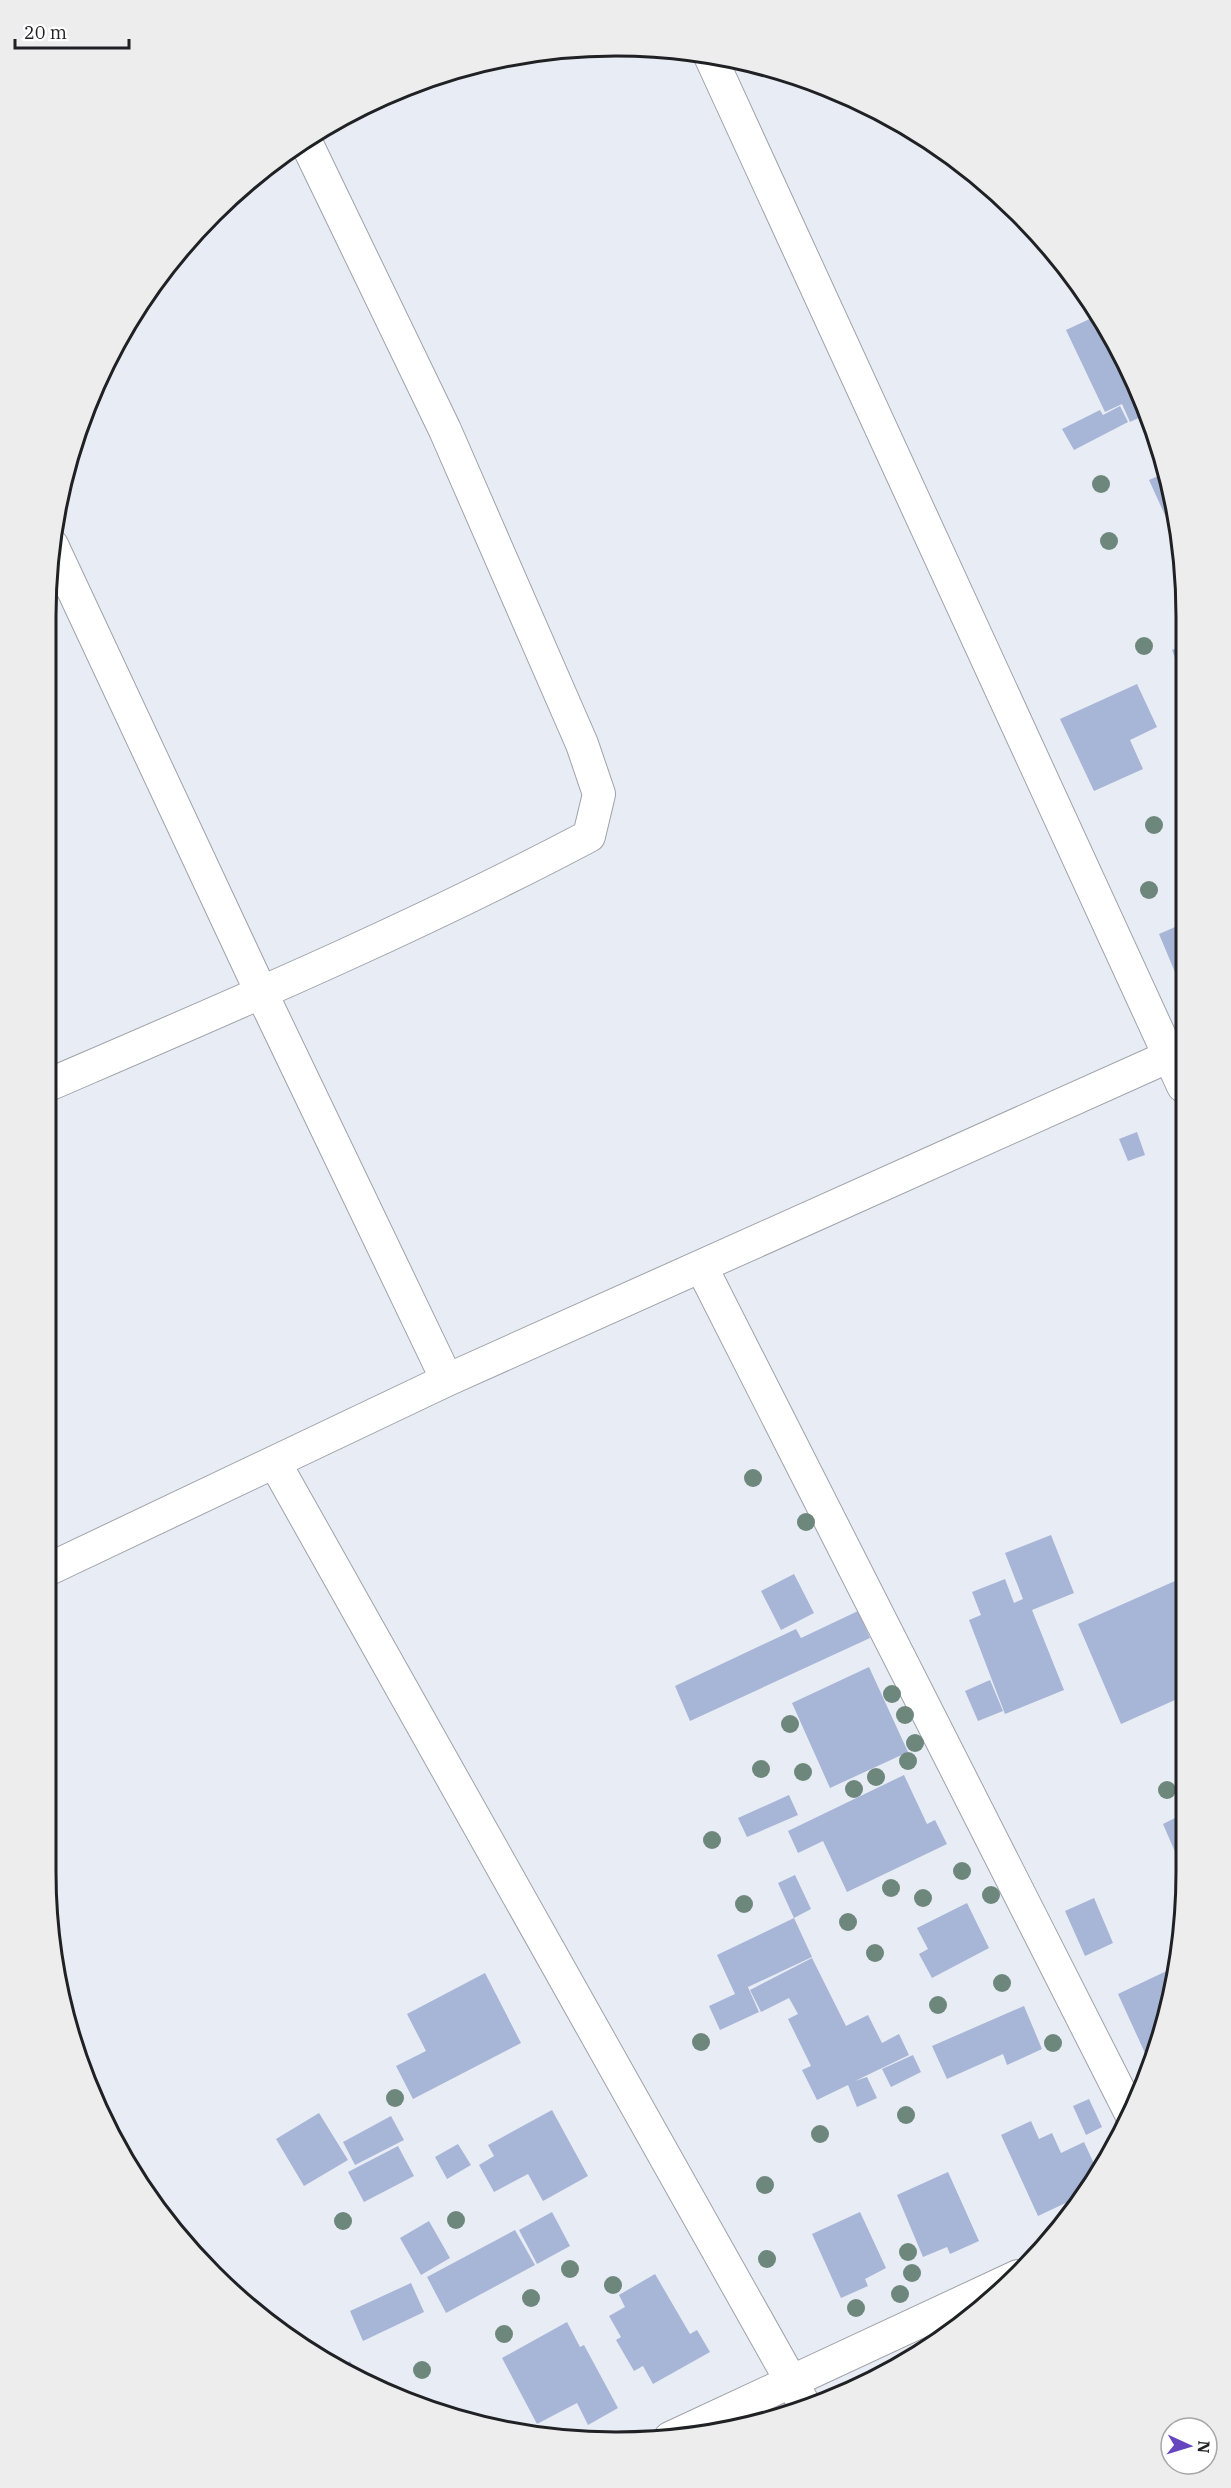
<svg xmlns="http://www.w3.org/2000/svg" width="1231" height="2488" font-family="'IBM Plex Serif',serif">
<style>
.building{fill:#a7b5d7}
.lines{fill:none;stroke-linecap:round;stroke-linejoin:round}
.street-casing{stroke:#9fa2aa;stroke-width:34}
.street{stroke:#fff;stroke-width:32}
.tree{fill:#6e877d}
.rim{fill:none;stroke:#202124;stroke-width:3}
</style>
<rect width="100%" height="100%" fill="#e8ecf4"/>
<!-- building -->
<path class="building" d="M 1096,316 L 1130,376 L 1146,410 L 1147,414 L 1130,422 L 1122,404 L 1105,412 L 1066,330 Z
M 1120,406 L 1128,422 L 1074,450 L 1062,429 L 1100,410 L 1103,415 Z
M 1163,474 L 1176,520 L 1169,524 L 1149,480 Z
M 1181,646 L 1181,666 L 1179,668 L 1172,650 Z
M 1137,684 L 1157,727 L 1130,740 L 1143,769 L 1094,791 L 1060,719 Z
M 1182,924 L 1182,989 L 1159,934 Z
M 1137,1132 L 1145,1155 L 1128,1161 L 1119,1139 Z
M 1051,1535 L 1074,1593 L 1032,1610 L 1064,1690 L 1005,1714 L 969,1620 L 981,1615 L 972,1592 L 1005,1579 L 1014,1603 L 1023,1599 L 1005,1553 Z
M 794,1574 L 814,1613 L 781,1630 L 761,1591 Z
M 1184,1577 L 1184,1696 L 1121,1724 L 1078,1624 Z
M 858,1611 L 870,1638 L 690,1721 L 675,1686 L 796,1629 L 801,1638 Z
M 869,1667 L 908,1752 L 830,1788 L 792,1703 Z
M 990,1680 L 1003,1711 L 978,1721 L 965,1691 Z
M 904,1775 L 927,1824 L 935,1820 L 947,1844 L 847,1892 L 823,1841 L 798,1853 L 788,1831 Z
M 789,1795 L 798,1815 L 747,1837 L 738,1818 Z
M 1185,1813 L 1185,1850 L 1176,1854 L 1163,1824 Z
M 795,1875 L 811,1909 L 794,1918 L 778,1883 Z
M 1094,1898 L 1113,1943 L 1085,1956 L 1065,1911 Z
M 967,1903 L 989,1948 L 932,1978 L 919,1954 L 928,1949 L 917,1928 Z
M 794,1918 L 812,1957 L 748,1987 L 747,1985 L 759,2012 L 720,2030 L 709,2006 L 735,1994 L 717,1955 Z
M 812,1958 L 846,2026 L 868,2015 L 882,2043 L 899,2034 L 909,2055 L 855,2081 L 867,2077 L 877,2098 L 857,2107 L 848,2085 L 817,2100 L 802,2070 L 811,2066 L 788,2019 L 798,2014 L 789,1998 L 761,2012 L 750,1990 Z
M 1175,1967 L 1167,2020 L 1150,2064 L 1118,1994 Z
M 485,1973 L 521,2043 L 413,2099 L 396,2066 L 426,2051 L 407,2014 Z
M 1024,2006 L 1042,2049 L 1007,2065 L 1003,2054 L 947,2079 L 932,2046 Z
M 913,2055 L 921,2072 L 891,2087 L 882,2069 Z
M 1089,2099 L 1102,2127 L 1086,2135 L 1073,2106 Z
M 552,2110 L 588,2176 L 543,2201 L 528,2174 L 494,2192 L 479,2165 L 494,2156 L 488,2145 Z
M 319,2113 L 348,2160 L 304,2186 L 276,2139 Z
M 391,2116 L 404,2140 L 355,2165 L 343,2142 Z
M 1031,2121 L 1039,2139 L 1052,2133 L 1061,2153 L 1084,2142 L 1096,2168 L 1074,2199 L 1038,2216 L 1001,2135 Z
M 458,2144 L 471,2165 L 447,2179 L 435,2157 Z
M 398,2146 L 414,2176 L 364,2202 L 348,2172 Z
M 948,2172 L 979,2241 L 950,2254 L 947,2247 L 923,2257 L 897,2195 Z
M 552,2212 L 570,2246 L 537,2264 L 519,2230 Z
M 860,2212 L 886,2268 L 865,2279 L 868,2286 L 841,2298 L 812,2234 Z
M 429,2221 L 450,2258 L 421,2275 L 400,2238 Z
M 515,2230 L 535,2265 L 446,2313 L 427,2277 Z
M 655,2274 L 690,2334 L 697,2330 L 710,2352 L 653,2384 L 643,2366 L 634,2371 L 616,2340 L 621,2337 L 609,2316 L 625,2307 L 619,2295 Z
M 411,2283 L 424,2312 L 363,2341 L 350,2311 Z
M 567,2322 L 580,2347 L 584,2345 L 618,2408 L 588,2425 L 577,2403 L 537,2424 L 502,2358 Z
M 350,2361 L 359,2377 L 337,2369 Z"/>
<g class="lines">
<defs>
<path id="street" d="M 710,56 L 1183,1086
M 52,545 L 262,994 L 447,1380
M 46,1086 C 229,1007 413,929 589,836 L 599,794 L 582,744 L 445,430 L 305,140
M 702,1268 L 1131,2114
M 275,1463 L 804,2404
M 45,1571 L 447,1380 L 1183,1050
M 670,2438 L 1018,2276"/>
</defs>
<!-- street casing -->
<use href="#street" class="street-casing"/>
<!-- street -->
<use href="#street" class="street"/>
</g>
<!-- trees -->
<g class="tree">
<circle cx="1101" cy="484" r="9"/>
<circle cx="1109" cy="541" r="9"/>
<circle cx="1144" cy="646" r="9"/>
<circle cx="1154" cy="825" r="9"/>
<circle cx="1149" cy="890" r="9"/>
<circle cx="753" cy="1478" r="9"/>
<circle cx="806" cy="1522" r="9"/>
<circle cx="892" cy="1694" r="9"/>
<circle cx="905" cy="1715" r="9"/>
<circle cx="790" cy="1724" r="9"/>
<circle cx="915" cy="1743" r="9"/>
<circle cx="908" cy="1761" r="9"/>
<circle cx="761" cy="1769" r="9"/>
<circle cx="803" cy="1772" r="9"/>
<circle cx="876" cy="1777" r="9"/>
<circle cx="854" cy="1789" r="9"/>
<circle cx="1167" cy="1790" r="9"/>
<circle cx="712" cy="1840" r="9"/>
<circle cx="962" cy="1871" r="9"/>
<circle cx="891" cy="1888" r="9"/>
<circle cx="991" cy="1895" r="9"/>
<circle cx="923" cy="1898" r="9"/>
<circle cx="744" cy="1904" r="9"/>
<circle cx="848" cy="1922" r="9"/>
<circle cx="875" cy="1953" r="9"/>
<circle cx="1002" cy="1983" r="9"/>
<circle cx="938" cy="2005" r="9"/>
<circle cx="701" cy="2042" r="9"/>
<circle cx="1053" cy="2043" r="9"/>
<circle cx="395" cy="2098" r="9"/>
<circle cx="906" cy="2115" r="9"/>
<circle cx="820" cy="2134" r="9"/>
<circle cx="765" cy="2185" r="9"/>
<circle cx="456" cy="2220" r="9"/>
<circle cx="343" cy="2221" r="9"/>
<circle cx="908" cy="2252" r="9"/>
<circle cx="767" cy="2259" r="9"/>
<circle cx="570" cy="2269" r="9"/>
<circle cx="912" cy="2273" r="9"/>
<circle cx="613" cy="2285" r="9"/>
<circle cx="900" cy="2294" r="9"/>
<circle cx="531" cy="2298" r="9"/>
<circle cx="856" cy="2308" r="9"/>
<circle cx="504" cy="2334" r="9"/>
<circle cx="422" cy="2370" r="9"/>
</g>
<!-- crop -->
<path d="M0 0H1231V2488H0ZM616 56H616A560 560 0 0 1 1176 616V1872A560 560 0 0 1 616 2432H616A560 560 0 0 1 56 1872V616A560 560 0 0 1 616 56Z" fill="#ededed" fill-rule="evenodd"/>
<path class="rim" d="M616 56H616A560 560 0 0 1 1176 616V1872A560 560 0 0 1 616 2432H616A560 560 0 0 1 56 1872V616A560 560 0 0 1 616 56Z"/>
<!-- north arrow -->
<g transform="translate(1189 2446) rotate(94)"><circle r="28" fill="#ffffff" stroke="#a6a6a7" stroke-width="1.5"/>
<path d="M0-4.5L10 22L0 15L-10 22Z" fill="#6646bf"/>
<text y="-9" font-size="16" font-weight="bold" text-anchor="middle" fill="#202124">N</text>
</g>
<!-- scale -->
<path d="M15 39v9h114v-9" fill="none" stroke="#202124" stroke-width="3"/>
<text x="24" y="39" font-size="18" fill="#202124" stroke="#ffffff" stroke-width="4.5" paint-order="stroke">20 m</text>
</svg>
